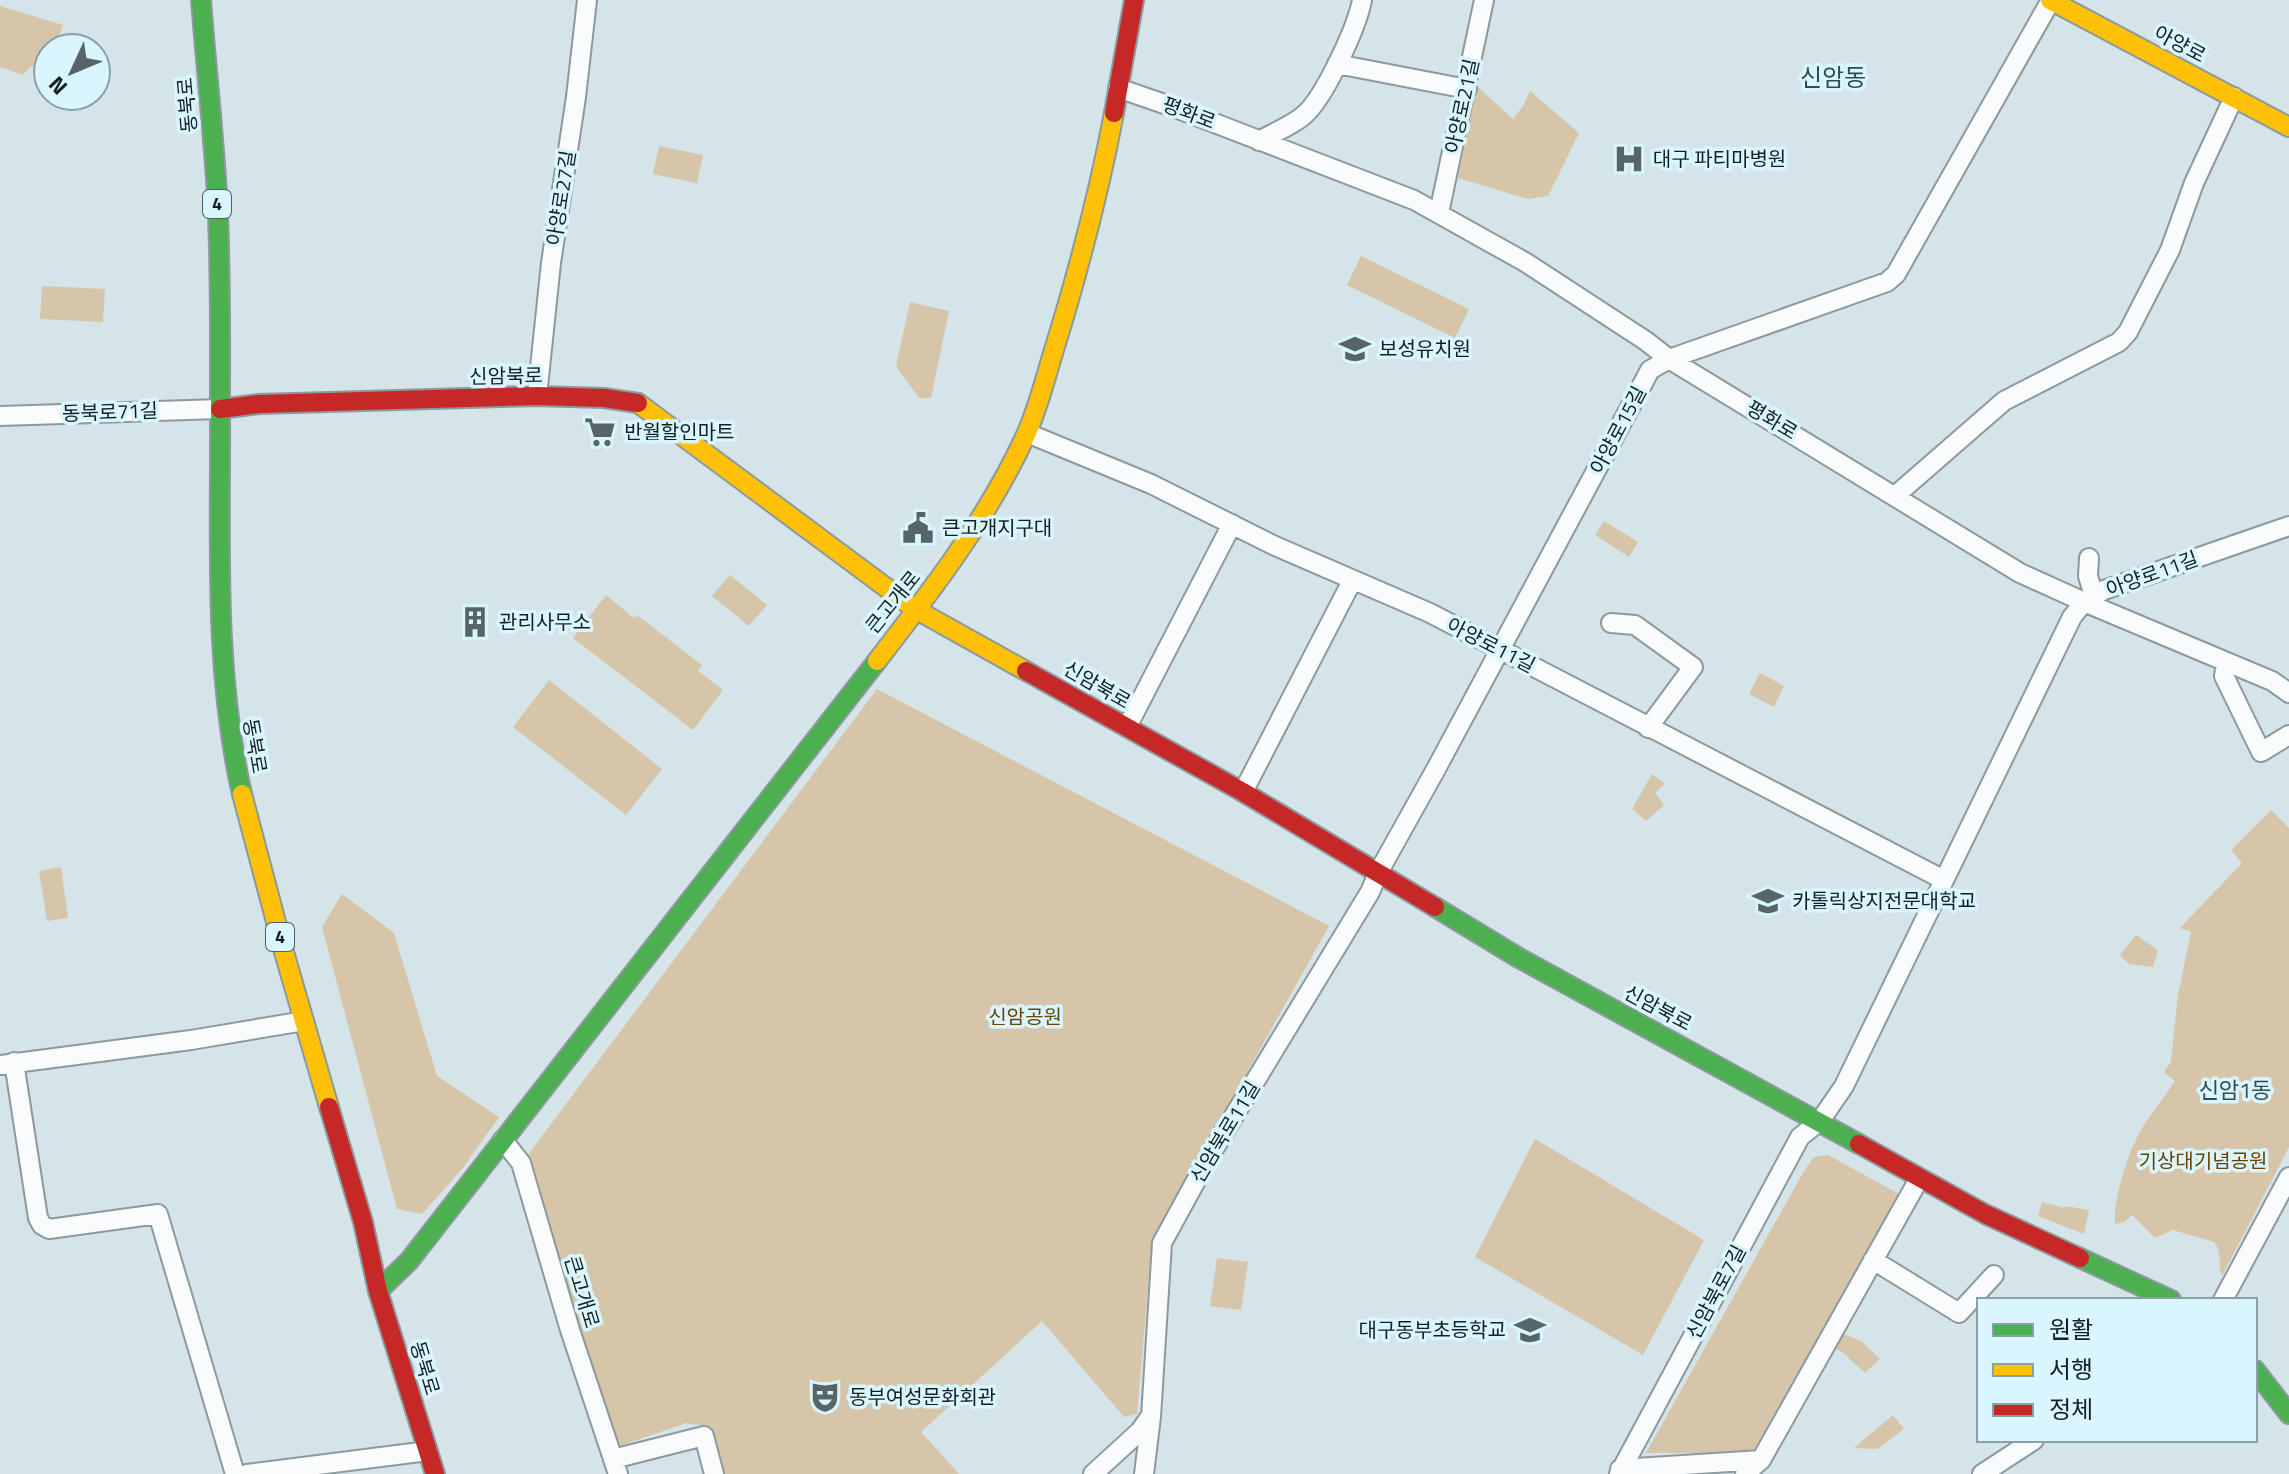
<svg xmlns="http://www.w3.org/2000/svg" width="2289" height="1474" font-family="'Titillium Web','Noto Sans KR',sans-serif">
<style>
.green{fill:#d6c5a8}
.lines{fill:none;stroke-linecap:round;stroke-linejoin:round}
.street-casing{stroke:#8c999d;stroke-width:22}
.fast-casing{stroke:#8c999d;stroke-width:22}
.slow-casing{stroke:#8c999d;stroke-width:22}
.jam-casing{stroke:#8c999d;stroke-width:22}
.street{stroke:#f9fbfc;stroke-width:18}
.fast{stroke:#4caf50;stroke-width:18}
.slow{stroke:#ffc107;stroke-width:18}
.jam{stroke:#c62828;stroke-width:18}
.labels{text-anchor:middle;stroke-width:7;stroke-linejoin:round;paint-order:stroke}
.shield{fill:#d9f6fe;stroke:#4f6064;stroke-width:2}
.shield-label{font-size:18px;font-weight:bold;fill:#141f22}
.street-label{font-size:20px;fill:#141f22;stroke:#d9f6fe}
.poi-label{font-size:20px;fill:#141f22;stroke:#d9f6fe;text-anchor:start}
.park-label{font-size:20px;fill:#684302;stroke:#d9f6fe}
.neighbourhood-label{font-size:22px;fill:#334c52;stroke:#d9f6fe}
.quarter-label{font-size:24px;fill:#334c52;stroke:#d9f6fe}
</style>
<rect width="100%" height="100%" fill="#d4e4e9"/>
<!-- green -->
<path class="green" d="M 0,6 L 63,25 L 55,48 L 48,48 L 48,59 L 29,68 L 23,75 L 0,67 Z
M 1477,86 L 1513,119 L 1523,106 L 1530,91 L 1579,133 L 1548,196 L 1528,199 L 1458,178 Z
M 659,146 L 703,155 L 697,183 L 653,174 Z
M 1361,256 L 1469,309 L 1455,338 L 1347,285 Z
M 42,286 L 105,289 L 103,322 L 40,319 Z
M 910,302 L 949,311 L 931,398 L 919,398 L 896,366 Z
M 1604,521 L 1638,542 L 1629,557 L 1595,535 Z
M 730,575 L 767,605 L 749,626 L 712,596 Z
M 606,595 L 634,618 L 637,615 L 702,665 L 698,671 L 723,690 L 693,730 L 573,638 Z
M 1760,673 L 1784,686 L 1774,707 L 1749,694 Z
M 549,680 L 662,769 L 626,815 L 513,727 Z
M 877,689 L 1329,926 L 1152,1242 L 1137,1414 L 1124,1417 L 1042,1321 L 921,1432 L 959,1474 L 724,1474 L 712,1427 L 686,1423 L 617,1447 L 524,1160 Z
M 1652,774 L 1665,784 L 1655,793 L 1664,805 L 1646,821 L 1632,809 Z
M 2271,810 L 2289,828 L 2289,1147 L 2222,1276 C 2217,1263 2223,1252 2214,1242 L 2173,1230 L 2155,1238 L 2132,1215 L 2124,1222 L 2115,1224 C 2113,1197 2130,1145 2146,1122 C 2156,1108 2166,1095 2175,1081 L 2164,1072 L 2171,1062 L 2178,995 L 2191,932 L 2180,928 L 2242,863 L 2231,850 Z
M 61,867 L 68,918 L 47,921 L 39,871 Z
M 342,894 L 394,933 L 437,1076 L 499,1117 L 462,1169 L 422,1214 L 397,1209 L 322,927 Z
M 2136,935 L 2158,950 L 2153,967 L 2129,964 L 2120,955 Z
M 1535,1139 L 1704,1240 L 1643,1355 L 1475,1257 Z
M 1828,1155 L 1899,1194 L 1752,1453 L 1646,1453 L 1804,1171 L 1814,1157 Z
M 2042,1202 L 2064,1208 L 2065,1206 L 2089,1210 L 2084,1234 L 2038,1216 Z
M 1217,1258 L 1248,1262 L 1241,1310 L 1210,1306 Z
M 1841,1333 L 1861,1341 L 1880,1359 L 1865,1373 L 1843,1353 L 1833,1347 Z
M 1893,1415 L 1904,1429 L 1877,1449 L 1854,1448 Z"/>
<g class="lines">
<defs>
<path id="street" d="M 1337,64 L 1467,89
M 1118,88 L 1173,107 L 1414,200 L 1525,262 L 1646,341 L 1669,359 L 2020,573 L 2084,602 L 2272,681 L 2289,693
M 1259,141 C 1273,133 1291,126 1303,116 C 1324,99 1357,27 1362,0
M 1439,213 L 1484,0
M 537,396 L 551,263 L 576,97 L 587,0
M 0,416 L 220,409
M 1027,433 L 1151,484 L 1273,545 L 1430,613 L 1944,880
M 1896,495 L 2004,401 L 2119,342 L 2128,332 L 2170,250 L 2194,183 L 2234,97
M 2089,558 L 2088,576 L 2094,596
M 1611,623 L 1635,625 L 1693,667 L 1648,728
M 2226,662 L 2224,676 L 2261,752 L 2289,735
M 1127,727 L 1232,524
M 1243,792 L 1352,581
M 14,1062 L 38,1218 L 42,1225 L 49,1229 L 158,1214 L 235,1474
M 0,1065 L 191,1040 L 304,1021
M 503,1140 L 521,1163 L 570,1330 L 618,1474
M 1873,1260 L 1959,1313 L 1994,1275
M 2223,1300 L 2289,1177
M 613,1459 L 704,1436 L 714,1474
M 1620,1469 L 1761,1460
M 247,1474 L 428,1451
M 1093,1474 L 1140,1431 L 1150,1417
M 1144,1474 L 1151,1417 L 1162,1243 L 1209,1157 L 1370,892 L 1378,873 L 1436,769 L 1650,370 L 1669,359 L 1887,282 L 1896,274 L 2051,0
M 1619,1474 L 1800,1137 L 1820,1121 L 1844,1086 L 2072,617 L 2084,602 L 2104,590 L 2289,526
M 1745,1474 L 1761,1460 L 1919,1179
M 1982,1474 L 2034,1440"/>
<path id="fast" d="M 201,0 C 206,65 213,129 217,194 C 221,265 220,336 220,407 C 221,538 213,666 242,794
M 1435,907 L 1519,958 L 1859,1144
M 2080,1258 L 2171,1300
M 378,1291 L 409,1261 L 877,661
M 2255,1370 L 2289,1414"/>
<path id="slow" d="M 2050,0 L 2289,127
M 638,403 L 915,609 L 1026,671
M 877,661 C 932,590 987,519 1025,437 C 1038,409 1045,379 1054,350 C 1078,272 1099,193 1114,113
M 242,794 L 284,952 L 329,1107"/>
<path id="jam" d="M 1114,113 L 1134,0
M 220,409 L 259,404 L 537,396 L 604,398 L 638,403
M 1026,671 L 1243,792 L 1435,907
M 329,1107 L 363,1222 L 378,1291 L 435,1474
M 1859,1144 L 1985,1214 L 2080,1258"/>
</defs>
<!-- street casing -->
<use href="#street" class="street-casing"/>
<!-- fast casing -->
<use href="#fast" class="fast-casing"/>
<!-- slow casing -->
<use href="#slow" class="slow-casing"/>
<!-- jam casing -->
<use href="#jam" class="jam-casing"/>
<!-- street -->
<use href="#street" class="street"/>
<!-- fast -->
<use href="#fast" class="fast"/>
<!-- slow -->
<use href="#slow" class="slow"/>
<!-- jam -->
<use href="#jam" class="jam"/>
</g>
<!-- icons -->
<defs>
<symbol id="hospital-bare" viewBox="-9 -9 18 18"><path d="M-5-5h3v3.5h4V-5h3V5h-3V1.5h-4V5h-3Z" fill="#576468" stroke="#d9f6fe" stroke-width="2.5" paint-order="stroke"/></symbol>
<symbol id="school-bare" viewBox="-9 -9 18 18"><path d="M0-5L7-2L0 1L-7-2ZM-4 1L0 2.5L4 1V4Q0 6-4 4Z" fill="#576468" stroke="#d9f6fe" stroke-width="2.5" paint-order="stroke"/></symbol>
<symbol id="supermarket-bare" viewBox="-9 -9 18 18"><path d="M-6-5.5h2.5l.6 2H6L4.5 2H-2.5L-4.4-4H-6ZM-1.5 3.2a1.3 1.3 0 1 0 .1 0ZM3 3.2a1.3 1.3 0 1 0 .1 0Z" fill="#576468" stroke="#d9f6fe" stroke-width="2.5" paint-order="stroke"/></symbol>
<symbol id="civic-bare" viewBox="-9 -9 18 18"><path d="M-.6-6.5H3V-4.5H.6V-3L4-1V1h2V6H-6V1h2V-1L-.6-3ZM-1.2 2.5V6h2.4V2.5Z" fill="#576468" stroke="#d9f6fe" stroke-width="2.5" paint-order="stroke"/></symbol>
<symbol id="building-bare" viewBox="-9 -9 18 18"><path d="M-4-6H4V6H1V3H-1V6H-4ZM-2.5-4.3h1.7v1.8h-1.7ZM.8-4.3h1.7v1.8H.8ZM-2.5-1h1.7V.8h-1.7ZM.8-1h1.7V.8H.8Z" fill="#576468" stroke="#d9f6fe" stroke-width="2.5" paint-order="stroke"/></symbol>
<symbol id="university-bare" viewBox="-9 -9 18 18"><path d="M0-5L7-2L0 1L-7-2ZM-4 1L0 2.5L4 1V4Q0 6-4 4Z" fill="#576468" stroke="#d9f6fe" stroke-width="2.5" paint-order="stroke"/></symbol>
<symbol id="theatre-bare" viewBox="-9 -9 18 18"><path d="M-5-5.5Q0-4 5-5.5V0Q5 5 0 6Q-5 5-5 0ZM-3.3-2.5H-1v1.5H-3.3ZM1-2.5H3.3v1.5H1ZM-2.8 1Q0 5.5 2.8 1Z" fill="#576468" stroke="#d9f6fe" stroke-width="2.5" paint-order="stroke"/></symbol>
</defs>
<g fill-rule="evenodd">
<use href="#hospital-bare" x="1607" y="137" width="44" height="44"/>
<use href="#school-bare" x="1333" y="327" width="44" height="44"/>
<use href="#supermarket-bare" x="578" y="410" width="44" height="44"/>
<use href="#civic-bare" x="896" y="506" width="44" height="44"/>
<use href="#building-bare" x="453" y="600" width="44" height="44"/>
<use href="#university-bare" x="1746" y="879" width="44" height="44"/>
<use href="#school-bare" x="1508" y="1308" width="44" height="44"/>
<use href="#theatre-bare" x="803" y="1375" width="44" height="44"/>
</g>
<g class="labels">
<!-- shield labels -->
<g class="shield">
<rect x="203" y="190" width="28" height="28" rx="6"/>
<rect x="266" y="923" width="28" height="28" rx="6"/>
</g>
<g class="shield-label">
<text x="217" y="210">4</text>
<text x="280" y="943">4</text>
</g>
<!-- street labels -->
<g class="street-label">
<text transform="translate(2180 44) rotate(28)" y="7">아양로</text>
<text transform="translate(187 105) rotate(-95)" y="7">동북로</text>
<text transform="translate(1462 106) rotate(-78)" y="7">아양로21길</text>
<text transform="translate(1189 113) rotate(21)" y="7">평화로</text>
<text transform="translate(561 198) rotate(-81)" y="7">아양로27길</text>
<text transform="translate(506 376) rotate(-1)" y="7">신암북로</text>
<text transform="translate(110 412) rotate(-2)" y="7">동북로71길</text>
<text transform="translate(1772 420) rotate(31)" y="7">평화로</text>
<text transform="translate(1618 430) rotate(-62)" y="7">아양로15길</text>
<text transform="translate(2152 574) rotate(-20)" y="7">아양로11길</text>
<text transform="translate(893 602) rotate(-51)" y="7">큰고개로</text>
<text transform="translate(1491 645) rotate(27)" y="7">아양로11길</text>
<text transform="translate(1097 685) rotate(30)" y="7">신암북로</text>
<text transform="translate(255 746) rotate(80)" y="7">동북로</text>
<text transform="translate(1658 1008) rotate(28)" y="7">신암북로</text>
<text transform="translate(1225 1132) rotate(-59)" y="7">신암북로11길</text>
<text transform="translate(582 1292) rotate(73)" y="7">큰고개로</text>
<text transform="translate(1716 1292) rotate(-62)" y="7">신암북로7길</text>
<text transform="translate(425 1368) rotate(73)" y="7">동북로</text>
</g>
<!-- poi labels -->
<g class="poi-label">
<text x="1653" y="166">대구 파티마병원</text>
<text x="1379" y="356">보성유치원</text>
<text x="624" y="439">반월할인마트</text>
<text x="942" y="535">큰고개지구대</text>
<text x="499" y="629">관리사무소</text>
<text x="1792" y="908">카톨릭상지전문대학교</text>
<text x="1506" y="1337" text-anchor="end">대구동부초등학교</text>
<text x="849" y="1404">동부여성문화회관</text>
</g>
<!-- park labels -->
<g class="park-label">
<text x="1025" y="1024">신암공원</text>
<text x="2203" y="1168">기상대기념공원</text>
</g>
<!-- neighbourhood labels -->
<g class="neighbourhood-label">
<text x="2235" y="1098">신암1동</text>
</g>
<!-- quarter labels -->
<g class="quarter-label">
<text x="1833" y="86">신암동</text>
</g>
</g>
<!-- legend -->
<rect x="1977" y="1298" width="280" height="144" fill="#d9f6fe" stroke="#8aa0a6" stroke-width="2"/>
<rect x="1993" y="1324" width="40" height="12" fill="#4caf50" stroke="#8aa0a6" stroke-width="2"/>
<text x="2049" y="1338" font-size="24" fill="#141f22">원활</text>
<rect x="1993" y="1364" width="40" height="12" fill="#ffc107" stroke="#8aa0a6" stroke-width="2"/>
<text x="2049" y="1378" font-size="24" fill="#141f22">서행</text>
<rect x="1993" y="1404" width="40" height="12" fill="#c62828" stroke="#8aa0a6" stroke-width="2"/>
<text x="2049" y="1418" font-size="24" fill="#141f22">정체</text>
<!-- north arrow -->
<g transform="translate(72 72) rotate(226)"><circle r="38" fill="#d9f6fe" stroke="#8aa0a6" stroke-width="2"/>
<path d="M0-6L14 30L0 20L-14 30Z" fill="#576468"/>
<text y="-12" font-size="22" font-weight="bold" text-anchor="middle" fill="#141f22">N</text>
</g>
</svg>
